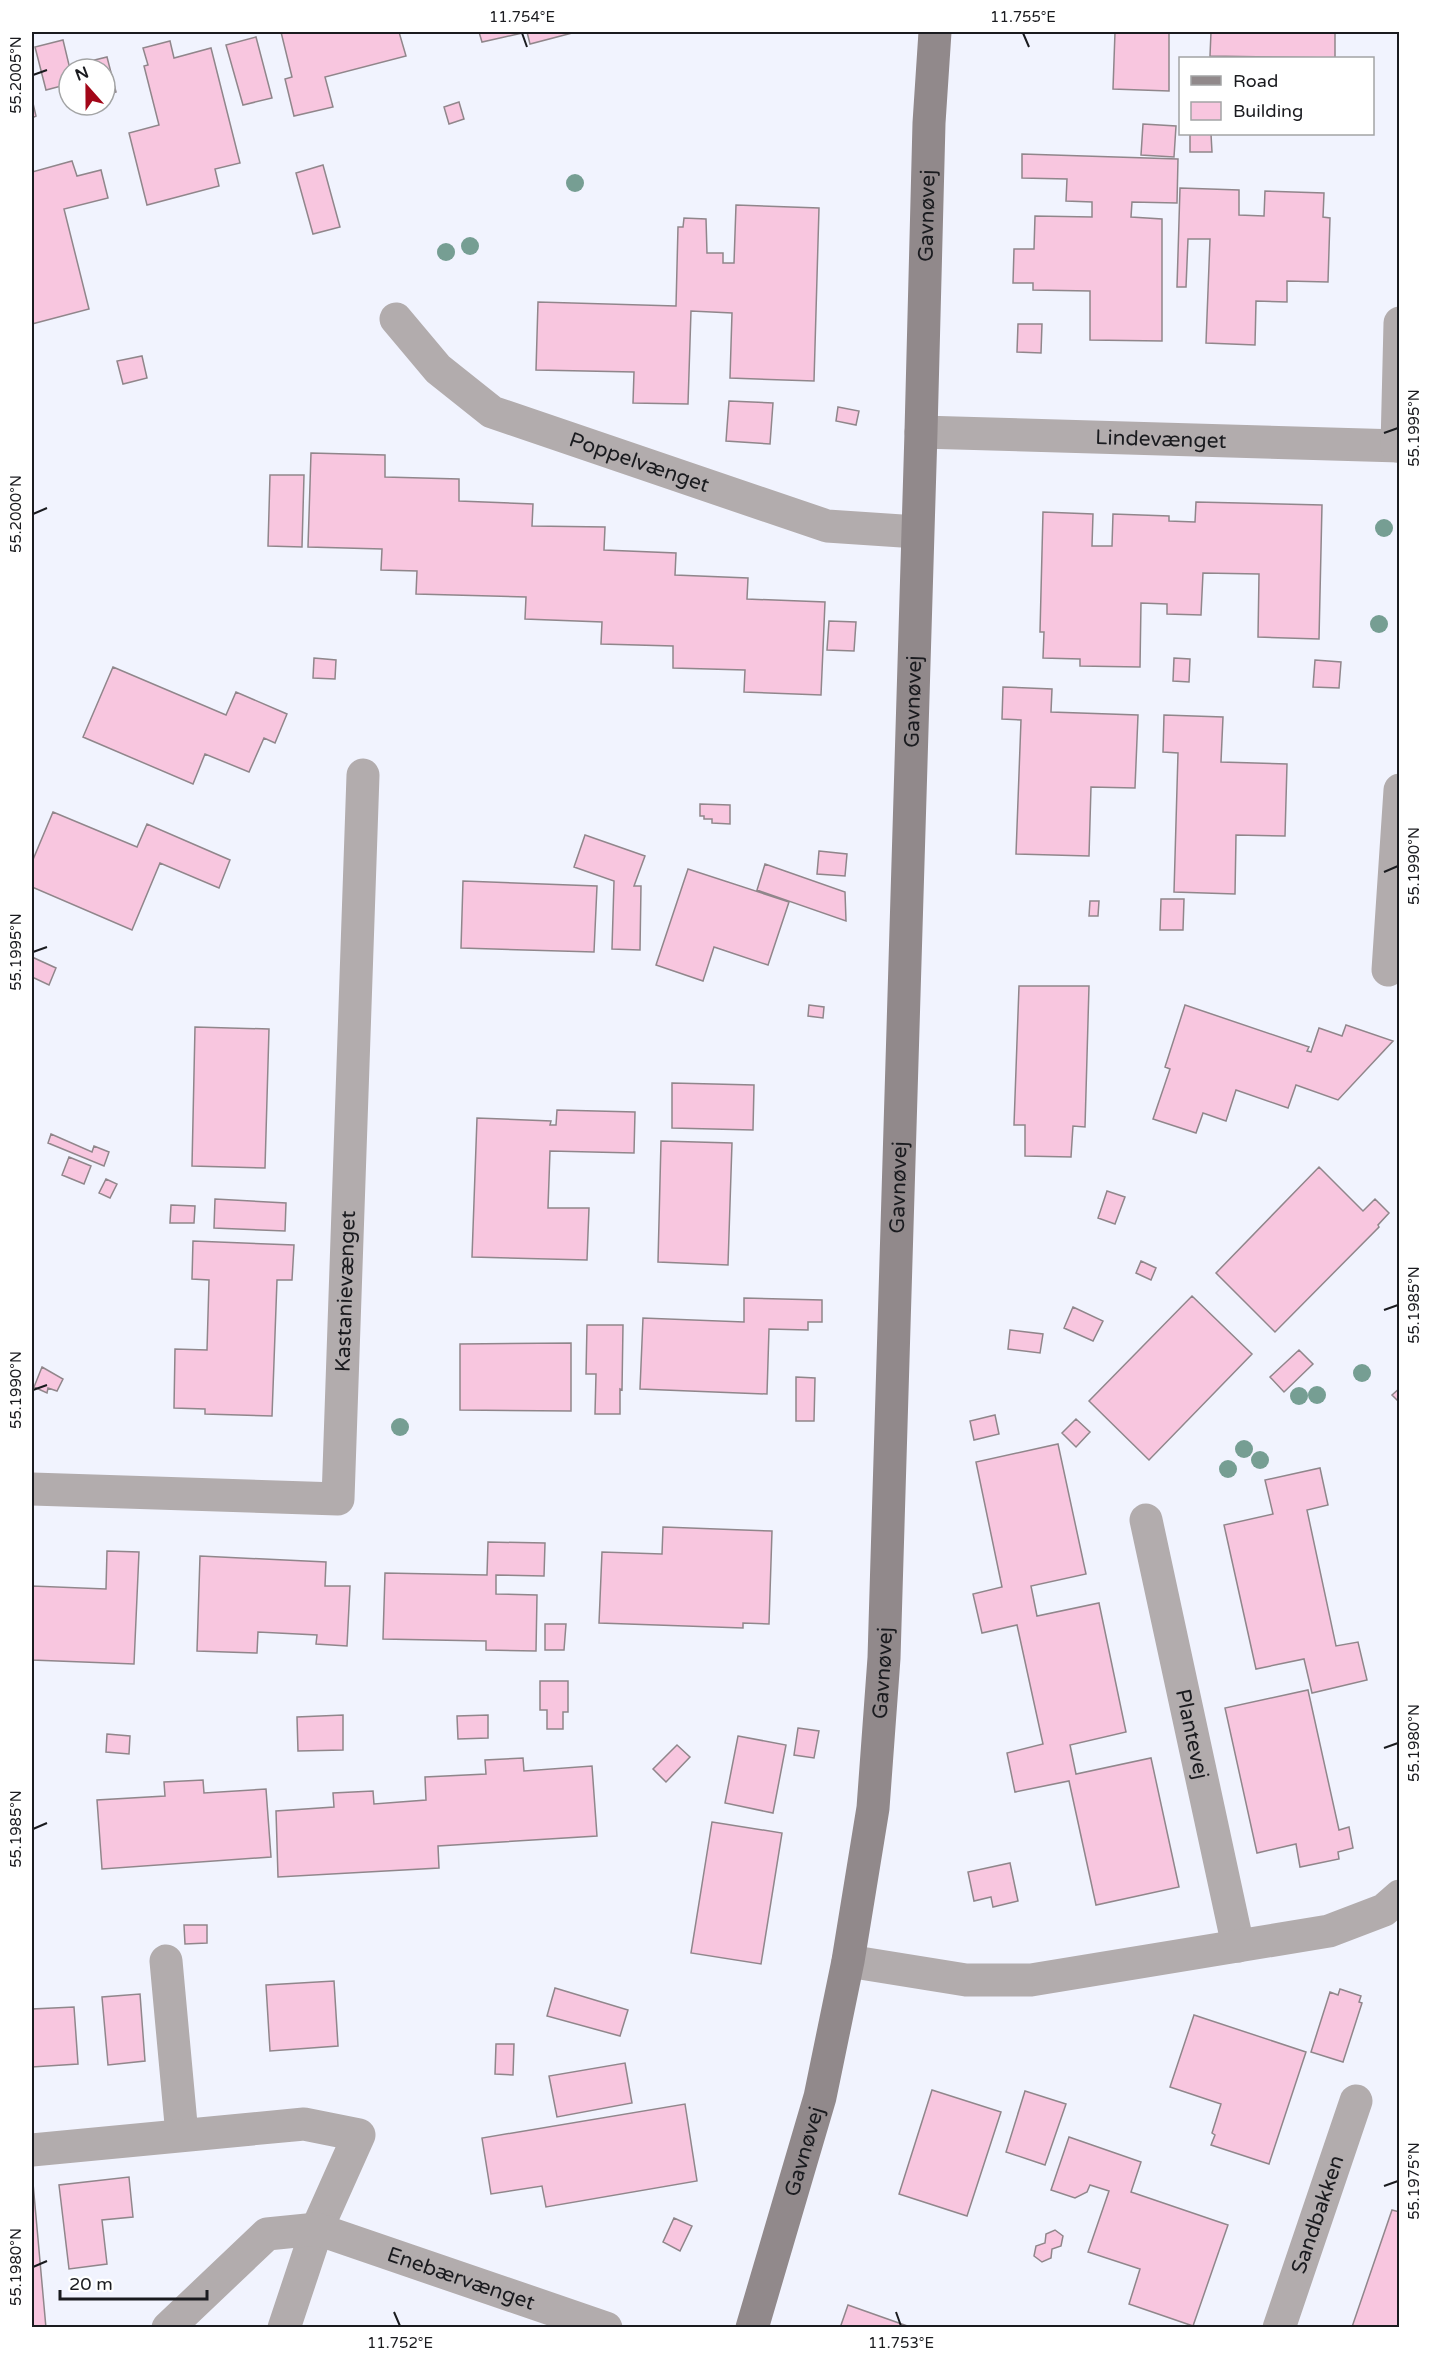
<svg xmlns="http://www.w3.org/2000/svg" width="1431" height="2359" font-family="'Varela Round',sans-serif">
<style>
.building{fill:#f8c6df;stroke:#90868b;stroke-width:1.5}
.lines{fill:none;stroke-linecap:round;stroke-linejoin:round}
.street{stroke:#b2acad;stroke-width:33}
.secondary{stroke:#91898b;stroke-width:33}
.tree{fill:#769e93}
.ticks{fill:none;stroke:#1a1b1f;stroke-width:2}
.labels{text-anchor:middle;stroke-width:4.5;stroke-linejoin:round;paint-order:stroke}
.street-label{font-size:21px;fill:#1a1b1f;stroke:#fff}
.neatline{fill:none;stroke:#1a1b1f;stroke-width:2}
.ticks-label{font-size:15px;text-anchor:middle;fill:#1a1b1f}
</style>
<rect width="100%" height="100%" fill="#f1f3fe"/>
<!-- building -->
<path class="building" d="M 281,32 L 399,32 L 406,56 L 325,77 L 333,107 L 294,116 L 285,79 L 292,77 Z
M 479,32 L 576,32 L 530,44 L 527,32 L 482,42 Z
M 1115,32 L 1169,32 L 1169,91 L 1113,89 Z
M 1211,32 L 1335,32 L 1335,58 L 1210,56 Z
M 256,37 L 272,98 L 243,105 L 226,45 Z
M 63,40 L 70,69 L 69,84 L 46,90 L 35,47 Z
M 170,41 L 174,58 L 211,48 L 240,163 L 215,169 L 219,186 L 147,205 L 129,133 L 159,125 L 144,66 L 148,65 L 143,48 Z
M 107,57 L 116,92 L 105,95 L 105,69 L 80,69 L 78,64 Z
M 32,99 L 36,116 L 32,118 Z
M 459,102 L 464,119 L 449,124 L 444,107 Z
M 1143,124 L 1176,126 L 1174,157 L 1141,155 Z
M 1190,134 L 1211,134 L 1212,152 L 1190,152 Z
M 1022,154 L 1178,159 L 1177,203 L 1132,202 L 1131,217 L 1162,219 L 1162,341 L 1090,340 L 1090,291 L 1033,290 L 1033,283 L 1013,283 L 1014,249 L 1034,249 L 1035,216 L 1092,217 L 1092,202 L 1066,201 L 1067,179 L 1022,178 Z
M 72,161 L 77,176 L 101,170 L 108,198 L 64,209 L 89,309 L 32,324 L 32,172 Z
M 323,165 L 340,227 L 313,234 L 296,173 Z
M 1180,188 L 1239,190 L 1239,215 L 1264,216 L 1265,191 L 1324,193 L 1323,217 L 1330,218 L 1328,282 L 1287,281 L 1287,302 L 1256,301 L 1255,345 L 1206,343 L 1210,239 L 1188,239 L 1186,287 L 1177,287 Z
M 736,205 L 819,208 L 814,381 L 730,378 L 732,313 L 691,311 L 688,404 L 633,403 L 634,372 L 536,370 L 538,302 L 676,306 L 678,227 L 683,227 L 684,218 L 706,219 L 707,253 L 723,253 L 723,263 L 734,263 Z
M 1018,324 L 1042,324 L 1041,353 L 1017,352 Z
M 142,356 L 147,378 L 123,384 L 117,361 Z
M 729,401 L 773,403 L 770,444 L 726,441 Z
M 838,407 L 859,411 L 856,425 L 836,421 Z
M 311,453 L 385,455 L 385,477 L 459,479 L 459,501 L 533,504 L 532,526 L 605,527 L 604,550 L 676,553 L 675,575 L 748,578 L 747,599 L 825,602 L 821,695 L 744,692 L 745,670 L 673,668 L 673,646 L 601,644 L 602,622 L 525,619 L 526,597 L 416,594 L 417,571 L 381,570 L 382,549 L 308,547 Z
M 270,475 L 304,475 L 302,547 L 268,546 Z
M 1196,502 L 1322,505 L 1319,639 L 1258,637 L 1259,574 L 1203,573 L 1201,615 L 1167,614 L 1167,604 L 1141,603 L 1140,667 L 1080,666 L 1080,659 L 1043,658 L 1044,632 L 1040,632 L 1043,512 L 1093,514 L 1092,546 L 1112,546 L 1113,514 L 1169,516 L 1169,521 L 1195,522 Z
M 829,621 L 856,622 L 854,651 L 827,650 Z
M 314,658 L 336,660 L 335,679 L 313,678 Z
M 1174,658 L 1190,659 L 1189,682 L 1173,681 Z
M 1315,660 L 1341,662 L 1339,688 L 1313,687 Z
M 113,667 L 226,715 L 236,692 L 287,714 L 275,743 L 264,738 L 249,772 L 205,754 L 193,784 L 83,737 Z
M 1003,687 L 1052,689 L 1051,712 L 1138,715 L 1135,788 L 1091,787 L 1089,856 L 1016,854 L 1021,720 L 1002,719 Z
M 1164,715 L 1223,717 L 1221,762 L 1287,764 L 1285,836 L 1236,835 L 1235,894 L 1174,892 L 1178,753 L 1163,752 Z
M 700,804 L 730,805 L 730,824 L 712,823 L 712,819 L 704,819 L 704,816 L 700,816 Z
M 53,812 L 137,847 L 147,824 L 230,860 L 219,888 L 160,863 L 132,930 L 32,887 L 32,862 Z
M 585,835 L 645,856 L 634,886 L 641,886 L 640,950 L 612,949 L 614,881 L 574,867 Z
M 819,851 L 847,854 L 845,876 L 817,874 Z
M 765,864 L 845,892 L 846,921 L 757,890 Z
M 688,869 L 789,902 L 768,965 L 714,947 L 703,981 L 656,965 Z
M 463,881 L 597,886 L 594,952 L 461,948 Z
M 1161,899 L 1184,899 L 1183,930 L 1160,930 Z
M 1090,901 L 1099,901 L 1098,916 L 1089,916 Z
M 32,957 L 56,968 L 49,985 L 32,977 Z
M 1019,986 L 1089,986 L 1085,1127 L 1073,1126 L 1071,1157 L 1025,1156 L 1025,1125 L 1014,1125 Z
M 809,1005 L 824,1007 L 823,1018 L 808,1016 Z
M 1185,1005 L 1309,1047 L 1307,1051 L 1311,1052 L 1319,1028 L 1342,1036 L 1346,1025 L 1393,1041 L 1338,1100 L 1296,1085 L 1288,1108 L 1236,1090 L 1226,1121 L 1203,1113 L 1196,1133 L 1153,1119 L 1170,1069 L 1165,1067 Z
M 195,1027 L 269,1029 L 265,1168 L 192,1166 Z
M 672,1083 L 754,1085 L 753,1130 L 672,1128 Z
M 557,1110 L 635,1112 L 634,1153 L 550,1151 L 548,1208 L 589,1208 L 587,1260 L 472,1257 L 477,1118 L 551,1121 L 550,1125 L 556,1125 Z
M 51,1134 L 92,1152 L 94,1146 L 109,1152 L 104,1166 L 48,1143 Z
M 661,1141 L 732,1143 L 728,1265 L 658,1262 Z
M 69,1157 L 91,1166 L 84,1184 L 62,1175 Z
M 1319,1167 L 1363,1211 L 1375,1199 L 1389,1213 L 1378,1225 L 1379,1227 L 1275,1332 L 1216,1273 Z
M 106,1179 L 117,1184 L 110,1198 L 99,1193 Z
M 1107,1191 L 1125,1197 L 1115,1224 L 1098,1218 Z
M 215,1199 L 286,1203 L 285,1231 L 214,1228 Z
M 171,1205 L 195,1206 L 194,1223 L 170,1223 Z
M 193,1241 L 294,1245 L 292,1280 L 277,1280 L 272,1416 L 205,1414 L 205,1409 L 174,1408 L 175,1349 L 207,1350 L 209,1280 L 192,1279 Z
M 1141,1261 L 1156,1268 L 1151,1280 L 1136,1273 Z
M 1192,1296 L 1252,1354 L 1149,1460 L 1089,1401 Z
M 744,1298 L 822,1300 L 822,1322 L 808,1322 L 808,1330 L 769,1329 L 767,1394 L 640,1389 L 643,1318 L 744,1322 Z
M 1073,1307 L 1103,1321 L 1093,1341 L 1064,1328 Z
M 587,1325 L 623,1325 L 622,1390 L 620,1389 L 620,1414 L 595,1414 L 596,1374 L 586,1374 Z
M 1010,1330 L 1043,1334 L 1040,1353 L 1008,1349 Z
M 571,1343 L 571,1411 L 460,1410 L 460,1344 Z
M 1299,1350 L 1313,1364 L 1284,1392 L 1270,1377 Z
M 42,1367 L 63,1379 L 57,1391 L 48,1388 L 47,1393 L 34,1387 Z
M 796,1377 L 815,1378 L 814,1421 L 796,1421 Z
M 1400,1388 L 1400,1403 L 1392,1395 Z
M 995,1415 L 999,1434 L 974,1440 L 970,1421 Z
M 1076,1419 L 1090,1432 L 1076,1447 L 1062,1433 Z
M 1058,1444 L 1086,1574 L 1031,1586 L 1037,1616 L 1099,1603 L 1126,1732 L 1070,1745 L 1076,1774 L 1151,1758 L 1179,1887 L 1096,1905 L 1069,1781 L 1015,1792 L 1007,1753 L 1043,1744 L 1017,1625 L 982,1633 L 973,1594 L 1002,1587 L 976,1462 Z
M 1320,1468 L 1328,1505 L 1307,1510 L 1336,1646 L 1358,1642 L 1367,1680 L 1312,1693 L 1304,1659 L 1256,1669 L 1224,1525 L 1273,1514 L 1265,1480 Z
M 663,1527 L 772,1531 L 769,1624 L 743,1623 L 743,1628 L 599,1623 L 602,1552 L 662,1554 Z
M 488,1542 L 545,1543 L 544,1576 L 496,1575 L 496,1594 L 537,1595 L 536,1651 L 486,1650 L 486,1641 L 383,1639 L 385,1573 L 487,1575 Z
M 107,1551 L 139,1552 L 134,1664 L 32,1660 L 32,1586 L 106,1589 Z
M 200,1556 L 326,1562 L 325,1586 L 350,1586 L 347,1646 L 316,1644 L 317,1635 L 258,1632 L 257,1653 L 197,1651 Z
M 545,1624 L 566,1624 L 564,1650 L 545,1650 Z
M 540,1681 L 568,1681 L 568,1712 L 563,1712 L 563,1729 L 547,1729 L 547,1710 L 540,1710 Z
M 1308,1690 L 1339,1830 L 1349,1827 L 1353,1848 L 1338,1852 L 1339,1859 L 1300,1867 L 1296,1844 L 1257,1853 L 1225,1708 Z
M 343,1715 L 343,1750 L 298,1751 L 297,1717 Z
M 488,1715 L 488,1738 L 458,1739 L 457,1716 Z
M 798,1728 L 819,1731 L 814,1758 L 794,1755 Z
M 107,1734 L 130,1736 L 129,1754 L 106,1752 Z
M 738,1736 L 786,1745 L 773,1813 L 725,1803 Z
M 677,1745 L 690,1757 L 666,1782 L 653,1769 Z
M 523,1758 L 524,1771 L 592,1766 L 597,1836 L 438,1846 L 439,1868 L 278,1877 L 276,1811 L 334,1807 L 333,1793 L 373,1791 L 374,1804 L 426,1800 L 425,1777 L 486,1774 L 485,1760 Z
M 203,1780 L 204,1793 L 266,1789 L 271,1857 L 102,1869 L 97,1800 L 165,1796 L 164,1782 Z
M 712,1822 L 782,1833 L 761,1964 L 691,1953 Z
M 1010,1863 L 1018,1901 L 993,1907 L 991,1897 L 974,1901 L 968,1872 Z
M 184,1925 L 207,1925 L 207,1943 L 185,1944 Z
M 334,1981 L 338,2046 L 270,2051 L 266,1985 Z
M 555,1988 L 628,2010 L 620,2036 L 547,2016 Z
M 1340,1989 L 1361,1996 L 1359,2002 L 1362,2003 L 1343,2062 L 1311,2052 L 1330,1992 L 1338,1995 Z
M 140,1994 L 145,2061 L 108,2065 L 102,1997 Z
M 74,2007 L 78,2064 L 32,2067 L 32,2009 Z
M 1194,2015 L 1306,2052 L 1269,2164 L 1211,2145 L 1215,2135 L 1212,2133 L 1221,2104 L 1170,2087 Z
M 496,2044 L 514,2044 L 513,2075 L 495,2074 Z
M 625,2063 L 632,2103 L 557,2117 L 549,2076 Z
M 932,2090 L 1001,2112 L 967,2216 L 899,2194 Z
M 1025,2091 L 1066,2104 L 1045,2165 L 1006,2152 Z
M 685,2104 L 697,2181 L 546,2207 L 542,2186 L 491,2194 L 482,2138 Z
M 1069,2137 L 1141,2162 L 1131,2192 L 1228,2225 L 1193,2326 L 1129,2304 L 1140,2269 L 1088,2252 L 1109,2191 L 1090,2185 L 1087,2192 L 1075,2198 L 1051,2190 Z
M 32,2172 L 46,2328 L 32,2328 Z
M 129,2177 L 133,2217 L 102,2220 L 107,2264 L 69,2269 L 59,2185 Z
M 1392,2210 L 1400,2212 L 1400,2328 L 1352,2327 Z
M 674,2218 L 692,2226 L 680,2251 L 663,2242 Z
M 1055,2230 L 1063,2236 L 1061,2246 L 1052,2249 L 1051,2258 L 1042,2262 L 1034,2256 L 1036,2246 L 1045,2243 L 1046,2234 Z
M 848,2305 L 913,2328 L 840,2328 Z"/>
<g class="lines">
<!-- street -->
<g class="street">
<path id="s1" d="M 396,319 L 438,369 L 492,412 L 827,526 L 917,532"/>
<path id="s2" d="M 921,432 L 1400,446"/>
<path d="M 1397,446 L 1400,323"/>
<path d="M 1388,970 L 1400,790"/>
<path id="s3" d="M 32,1489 L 338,1499 L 363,775"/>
<path id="s4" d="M 1146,1520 L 1238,1946"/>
<path d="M 166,1961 L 182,2135"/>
<path d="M 848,1961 L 966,1980 L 1031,1980 L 1329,1931 L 1384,1910 L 1400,1896"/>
<path d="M 32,2150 L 304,2124 L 359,2135 L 317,2229 L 284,2328"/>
<path id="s5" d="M 168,2328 L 267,2234 L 317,2229 L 606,2328"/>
<path id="s6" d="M 1279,2328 L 1356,2101"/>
</g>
<!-- secondary -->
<path class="secondary" id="s7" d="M 752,2328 L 820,2097 L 848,1961 L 873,1808 L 884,1658 L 921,432 L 929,123 L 935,32"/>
</g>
<!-- trees -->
<g class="tree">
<circle cx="575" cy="183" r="9"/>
<circle cx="470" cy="246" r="9"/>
<circle cx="446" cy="252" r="9"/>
<circle cx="1384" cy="528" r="9"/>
<circle cx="1379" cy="624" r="9"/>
<circle cx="1362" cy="1373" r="9"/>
<circle cx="1317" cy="1395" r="9"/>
<circle cx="1299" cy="1396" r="9"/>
<circle cx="400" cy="1427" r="9"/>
<circle cx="1244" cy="1449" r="9"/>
<circle cx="1260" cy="1460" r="9"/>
<circle cx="1228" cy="1469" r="9"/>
</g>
<!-- ticks -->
<path class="ticks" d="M 522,33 L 527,47M 1023,33 L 1029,47M 33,75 L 47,70M 1384,433 L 1398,428M 33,514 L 47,508M 1384,872 L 1398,866M 33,952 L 47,947M 1384,1310 L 1398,1305M 33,1390 L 47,1385M 1384,1748 L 1398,1743M 33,1829 L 47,1823M 1384,2186 L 1398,2181M 33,2267 L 47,2261M 394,2312 L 400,2326M 896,2312 L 901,2326"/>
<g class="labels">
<!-- street labels -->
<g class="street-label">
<text dy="7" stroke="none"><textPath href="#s7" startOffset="2128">Gavnøvej</textPath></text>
<text dy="7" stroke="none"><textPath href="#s2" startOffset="240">Lindevænget</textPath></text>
<text dy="7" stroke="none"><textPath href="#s1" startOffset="290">Poppelvænget</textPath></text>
<text dy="7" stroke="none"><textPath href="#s7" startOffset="1642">Gavnøvej</textPath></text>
<text dy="7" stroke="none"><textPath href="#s7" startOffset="1156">Gavnøvej</textPath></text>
<text dy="7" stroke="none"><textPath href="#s3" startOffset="514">Kastanievænget</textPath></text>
<text dy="7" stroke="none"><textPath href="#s7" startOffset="670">Gavnøvej</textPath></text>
<text dy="7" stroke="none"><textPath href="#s4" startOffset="219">Plantevej</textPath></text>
<text dy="7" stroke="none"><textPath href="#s7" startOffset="184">Gavnøvej</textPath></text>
<text dy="7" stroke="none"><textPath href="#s6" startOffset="120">Sandbakken</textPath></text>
<text dy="7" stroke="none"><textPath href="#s5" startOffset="339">Enebærvænget</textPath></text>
</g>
</g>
<!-- border -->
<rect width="1431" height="2359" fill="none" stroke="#ffffff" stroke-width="66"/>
<!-- legend -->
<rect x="1179" y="57" width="195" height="78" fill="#ffffff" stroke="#a3a4a5" stroke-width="1.5"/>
<rect x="1191" y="76" width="30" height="9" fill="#91898b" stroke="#a3a4a5" stroke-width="1.5"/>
<text x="1233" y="87" font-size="18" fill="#1a1b1f">Road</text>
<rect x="1191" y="102" width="30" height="18" fill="#f8c6df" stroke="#a3a4a5" stroke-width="1.5"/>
<text x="1233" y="117" font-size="18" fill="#1a1b1f">Building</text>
<!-- north arrow -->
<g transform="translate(87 87) rotate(339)"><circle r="28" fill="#ffffff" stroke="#a3a4a5" stroke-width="1.5"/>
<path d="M0-4.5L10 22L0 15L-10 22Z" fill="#a20618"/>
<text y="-9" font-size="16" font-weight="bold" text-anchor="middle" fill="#1a1b1f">N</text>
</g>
<!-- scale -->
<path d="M60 2290v9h147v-9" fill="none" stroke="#1a1b1f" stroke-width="3"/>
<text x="69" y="2290" font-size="18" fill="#1a1b1f" stroke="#ffffff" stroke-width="4.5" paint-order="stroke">20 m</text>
<rect x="33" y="33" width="1365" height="2293" class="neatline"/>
<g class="ticks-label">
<text x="522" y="22">11.754°E</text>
<text x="1023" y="22">11.755°E</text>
<text transform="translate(16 75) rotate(-90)" y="5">55.2005°N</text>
<text transform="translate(1414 428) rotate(-90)" y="5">55.1995°N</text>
<text transform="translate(16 514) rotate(-90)" y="5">55.2000°N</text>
<text transform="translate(1414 866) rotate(-90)" y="5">55.1990°N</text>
<text transform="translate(16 952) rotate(-90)" y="5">55.1995°N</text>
<text transform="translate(1414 1305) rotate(-90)" y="5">55.1985°N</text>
<text transform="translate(16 1390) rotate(-90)" y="5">55.1990°N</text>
<text transform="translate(1414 1743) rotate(-90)" y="5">55.1980°N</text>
<text transform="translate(16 1829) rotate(-90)" y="5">55.1985°N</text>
<text transform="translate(1414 2181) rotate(-90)" y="5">55.1975°N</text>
<text transform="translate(16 2267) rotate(-90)" y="5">55.1980°N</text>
<text x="400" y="2348">11.752°E</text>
<text x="901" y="2348">11.753°E</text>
</g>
</svg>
